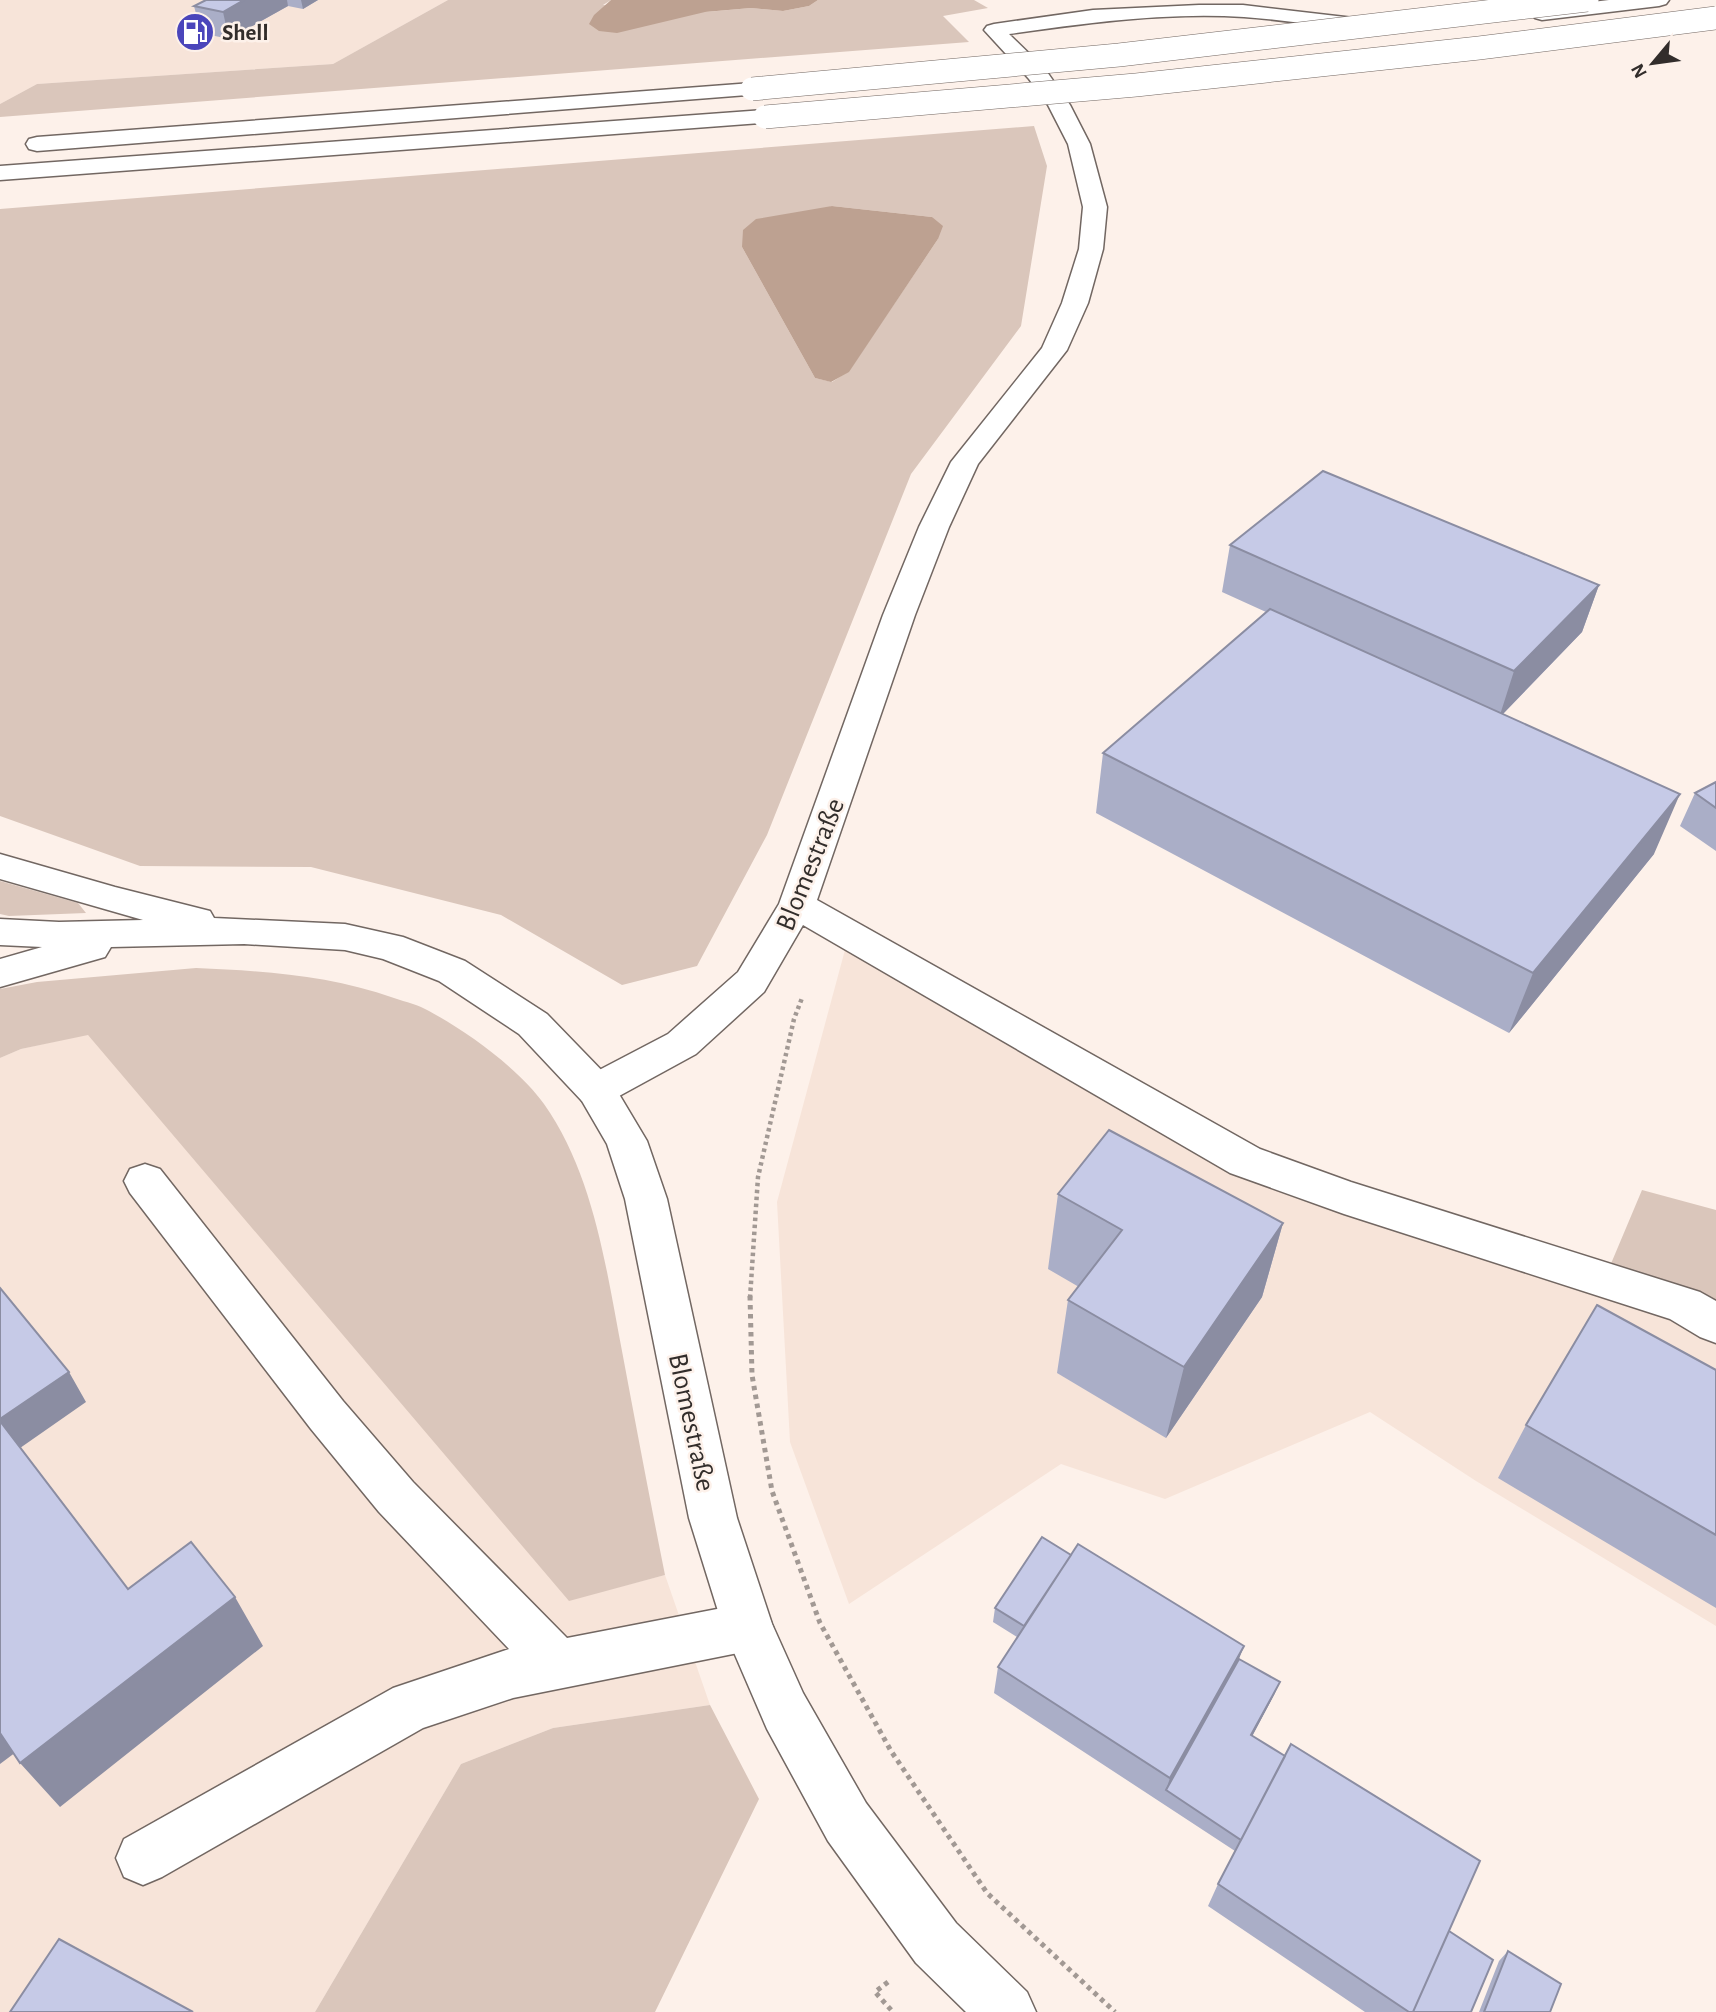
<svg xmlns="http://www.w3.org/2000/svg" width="1716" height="2012" font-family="'Alegreya Sans',sans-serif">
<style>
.built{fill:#f7e4d9}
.green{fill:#dac6bb;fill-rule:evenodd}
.water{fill:#bda191}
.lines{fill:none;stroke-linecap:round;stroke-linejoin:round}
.minor-casing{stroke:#726762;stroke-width:3}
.major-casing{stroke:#726762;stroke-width:3}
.highway-casing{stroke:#726762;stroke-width:3}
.path-far1{stroke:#a29994;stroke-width:4.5;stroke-dasharray:3.5 3.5;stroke-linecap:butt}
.path{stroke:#a29994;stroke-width:5;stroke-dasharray:4.5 4.5;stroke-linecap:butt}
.minor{fill:#fff;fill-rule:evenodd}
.major{fill:#fff;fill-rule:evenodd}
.highway{fill:#fff;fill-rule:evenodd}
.highway-bridge-casing{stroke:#726762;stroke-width:24;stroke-linecap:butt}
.highway-bridge{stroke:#fff;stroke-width:23}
.wall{fill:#aaaec7}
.shaded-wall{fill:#8b8da2}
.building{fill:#c6cae7;stroke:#8b8da2;stroke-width:2}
.labels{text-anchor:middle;stroke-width:5;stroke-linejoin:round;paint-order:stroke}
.far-poi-label{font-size:23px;font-weight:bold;fill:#322d2b;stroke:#fdf1ea;text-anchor:start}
.street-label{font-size:28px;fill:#322d2b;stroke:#fdf1ea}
</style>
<rect width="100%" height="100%" fill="#fdf1ea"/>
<!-- built -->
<path class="built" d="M 0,0 L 448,0 L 333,64 L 37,84 L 0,104 Z
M 849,935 L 1186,1127 L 1716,1325 L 1716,1626 L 1476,1481 L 1370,1412 L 1165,1499 L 1061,1464 L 849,1604 L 790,1442 L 777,1202 Z
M 88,1034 L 569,1600 L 665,1575 L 710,1705 L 553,1728 L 461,1764 L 315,2012 L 0,2012 L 0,1058 L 21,1049 Z"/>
<!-- green -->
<path class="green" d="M 448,0 L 611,0 L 603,5 L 706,12 L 751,8 L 783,11 L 809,6 L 818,0 L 974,0 L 988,8 L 943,16 L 969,42 L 0,117 L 0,104 L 37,84 L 333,64 Z
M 1034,126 L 1047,166 L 1021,326 L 911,474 L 767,835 L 697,966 L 622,985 L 501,915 L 311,867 L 140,866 L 0,816 L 0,209 ZM 832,206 L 932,217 L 938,239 L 849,371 L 832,382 L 815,378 L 742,247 Z
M 0,881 L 78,903 L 86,913 L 9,916 L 0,914 Z
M 196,968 C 265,971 329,975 394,998 C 406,1002 419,1005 429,1011 C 468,1032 519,1069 544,1104 C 594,1175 606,1268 622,1351 C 636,1426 650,1500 665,1575 L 569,1601 L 88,1035 L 21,1049 L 0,1058 L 0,989 L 37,982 Z
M 1642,1190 L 1716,1210 L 1716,1325 L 1610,1266 Z
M 710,1705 L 759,1799 L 655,2012 L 315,2012 L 461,1764 L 553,1728 Z"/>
<!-- water -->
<path class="water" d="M 611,0 L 818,0 L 809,6 L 783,11 L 751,8 L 705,12 L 617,33 L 599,31 L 589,24 L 594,15 Z
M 832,206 L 932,217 L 943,226 L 938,239 L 849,372 L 831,382 L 815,378 L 742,247 L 743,230 L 756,219 Z"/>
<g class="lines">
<defs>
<path id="minor" d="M 1609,0 L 1669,0 L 1666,4 L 1659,6 L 1542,20 L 1535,18 L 1532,14 L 1535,10 L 1542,8 Z
M 1199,5 L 1243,5 L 1371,20 L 1378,22 L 1381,26 L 1378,30 L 1371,32 C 1329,27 1286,20 1244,17 C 1166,12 1086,23 1009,34 L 1045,69 L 1070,105 L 1090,144 L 1107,207 L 1103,249 L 1088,303 L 1067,350 L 978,464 L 949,527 L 915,615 L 817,900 L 1260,1149 L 1351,1182 L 1700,1292 L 1716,1301 L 1716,1343 L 1700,1337 L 1670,1319 L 1344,1214 L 1230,1173 L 803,925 L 764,992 L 696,1054 L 610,1101 L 596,1105 L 582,1101 L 576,1090 L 582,1079 L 668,1034 L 738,972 L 779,904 L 883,615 L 919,527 L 951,462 L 1042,348 L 1062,303 L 1079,249 L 1083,207 L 1068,144 L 1048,105 L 1029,79 L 984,30 L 987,26 L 994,24 L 1093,10 Z
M 145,1164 L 160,1169 L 343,1401 L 413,1482 L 567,1638 L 748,1603 L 766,1610 L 773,1627 L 766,1644 L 748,1651 L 513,1698 L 423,1728 L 162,1877 L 143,1885 L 124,1877 L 116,1858 L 124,1839 L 393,1688 L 509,1649 L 379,1512 L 311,1429 L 130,1193 L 124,1181 L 130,1169 Z"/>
<path id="major" d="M 0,854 L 115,887 L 210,911 L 214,918 L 345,924 L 403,937 L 465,961 L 547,1014 L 610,1079 L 647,1141 L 667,1199 L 737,1518 L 772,1624 L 803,1693 L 866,1803 L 956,1923 L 1027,1992 L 1036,2012 L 966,2012 L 916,1963 L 828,1841 L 767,1729 L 723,1627 L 689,1518 L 625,1199 L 607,1144 L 582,1101 L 519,1034 L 439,981 L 383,959 L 345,950 L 244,944 L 111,947 L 105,957 L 0,987 L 0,959 L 42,947 L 0,945 L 0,919 L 59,922 L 143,920 L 0,879 Z"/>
<path id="highway" d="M 752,83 L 760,84 L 763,89 L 760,94 L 37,151 L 29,149 L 26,144 L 29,139 L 37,137 Z
M 765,110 L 773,112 L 776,117 L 773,122 L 0,180 L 0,166 Z"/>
</defs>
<!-- minor casing -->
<use href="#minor" class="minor-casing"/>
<!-- major casing -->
<use href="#major" class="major-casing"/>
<!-- highway casing -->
<use href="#highway" class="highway-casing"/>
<!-- path-far1 -->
<path class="path-far1" d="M 750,1298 L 758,1177 L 794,1019 L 802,998"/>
<!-- path -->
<path class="path" d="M 750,1296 L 752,1375 L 772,1491 L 820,1623 L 891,1751 L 987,1893 L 1115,2012
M 888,1982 L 875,1992 L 893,2012"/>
<!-- minor -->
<use href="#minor" class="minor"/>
<!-- major -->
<use href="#major" class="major"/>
<!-- highway -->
<use href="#highway" class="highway"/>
<defs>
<path id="highway-bridge" d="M 752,89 L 1119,55 L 1587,0
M 765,117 L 1136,85 L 1479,48 L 1716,18"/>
</defs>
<!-- highway-bridge casing -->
<use href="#highway-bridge" class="highway-bridge-casing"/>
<!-- highway-bridge -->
<use href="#highway-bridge" class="highway-bridge"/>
</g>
<!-- wall -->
<path class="wall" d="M 206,0 L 318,0 L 303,9 L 288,6 L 229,39 L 201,33 L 194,6 Z
M 1230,545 L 1599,585 L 1582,632 L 1503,714 L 1654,854 L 1509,1033 L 1096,813 L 1103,753 L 1266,612 L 1222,592 Z
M 1716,782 L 1716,851 L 1680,826 L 1695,793 Z
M 1058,1194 L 1283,1223 L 1262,1297 L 1166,1438 L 1057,1373 L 1068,1300 L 1079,1287 L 1048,1269 Z
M 1716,1370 L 1716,1608 L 1498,1478 L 1526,1425 Z
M 995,1608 L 1239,1659 L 1280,1682 L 1274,1695 L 1252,1736 L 1449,1931 L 1471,2012 L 1365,2012 L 1208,1906 L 1218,1884 L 1235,1851 L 994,1693 L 998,1667 L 1017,1637 L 993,1622 Z
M 1508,1951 L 1550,2012 L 1479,2012 L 1499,1961 Z"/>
<!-- shaded-wall -->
<path class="shaded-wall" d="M 244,0 L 287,0 L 288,6 L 229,39 L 223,12 Z
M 301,0 L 318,0 L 303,9 Z
M 1599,585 L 1582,632 L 1499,718 L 1514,671 Z
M 1680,794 L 1654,854 L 1509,1033 L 1533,973 Z
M 1283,1223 L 1262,1297 L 1166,1438 L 1184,1367 Z
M 69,1372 L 86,1402 L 0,1462 L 0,1419 Z
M 235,1597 L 263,1646 L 60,1807 L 20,1763 Z
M 1244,1646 L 1234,1672 L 1166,1790 L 1170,1778 Z
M 1280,1682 L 1274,1695 L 1246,1748 L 1251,1735 Z
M 0,1726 L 20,1749 L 0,1764 Z"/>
<!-- building -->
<path class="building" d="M 206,0 L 244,0 L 223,12 L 194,6 Z
M 1323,471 L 1599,585 L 1514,671 L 1230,545 Z
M 1270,609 L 1680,794 L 1533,973 L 1103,753 Z
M 1716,782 L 1716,808 L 1695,793 Z
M 1109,1130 L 1283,1223 L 1184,1367 L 1068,1300 L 1122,1230 L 1058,1194 Z
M 0,1288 L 69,1372 L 0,1419 Z
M 1597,1305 L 1716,1370 L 1716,1535 L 1526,1425 Z
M 0,1421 L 128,1589 L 191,1542 L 235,1597 L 20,1763 L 0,1733 Z
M 1042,1537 L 1071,1555 L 1024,1626 L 995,1608 Z
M 1078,1544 L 1244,1646 L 1170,1778 L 998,1667 Z
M 1239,1659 L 1280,1682 L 1251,1735 L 1285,1756 L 1241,1840 L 1166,1790 Z
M 1291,1744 L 1480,1861 L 1413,2012 L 1409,2012 L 1218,1884 Z
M 1449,1931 L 1493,1960 L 1471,2012 L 1413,2012 Z
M 59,1939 L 193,2012 L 10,2012 Z
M 1508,1951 L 1561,1984 L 1550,2012 L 1484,2012 Z"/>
<!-- icons -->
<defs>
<symbol id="fuel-disc" viewBox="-11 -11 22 22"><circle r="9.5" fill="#4a45bb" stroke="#fdf1ea"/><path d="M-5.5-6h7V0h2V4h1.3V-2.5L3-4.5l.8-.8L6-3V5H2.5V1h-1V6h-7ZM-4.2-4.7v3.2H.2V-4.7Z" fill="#fff"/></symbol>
</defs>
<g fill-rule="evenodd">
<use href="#fuel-disc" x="173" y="10" width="44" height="44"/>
</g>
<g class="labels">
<!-- far-poi labels -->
<g class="far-poi-label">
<text x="222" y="40">Shell</text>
</g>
<!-- street labels -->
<g class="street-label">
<text transform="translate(809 864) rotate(-68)" y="10">Blomestraße</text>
<text transform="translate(693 1422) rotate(78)" y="10">Blomestraße</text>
</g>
</g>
<!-- north arrow -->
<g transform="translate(1653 63) rotate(241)" stroke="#fdf1ea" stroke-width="5" paint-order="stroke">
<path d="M0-5L12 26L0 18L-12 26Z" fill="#322d2b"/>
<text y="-10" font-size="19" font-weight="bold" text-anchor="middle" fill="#322d2b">N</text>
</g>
</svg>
